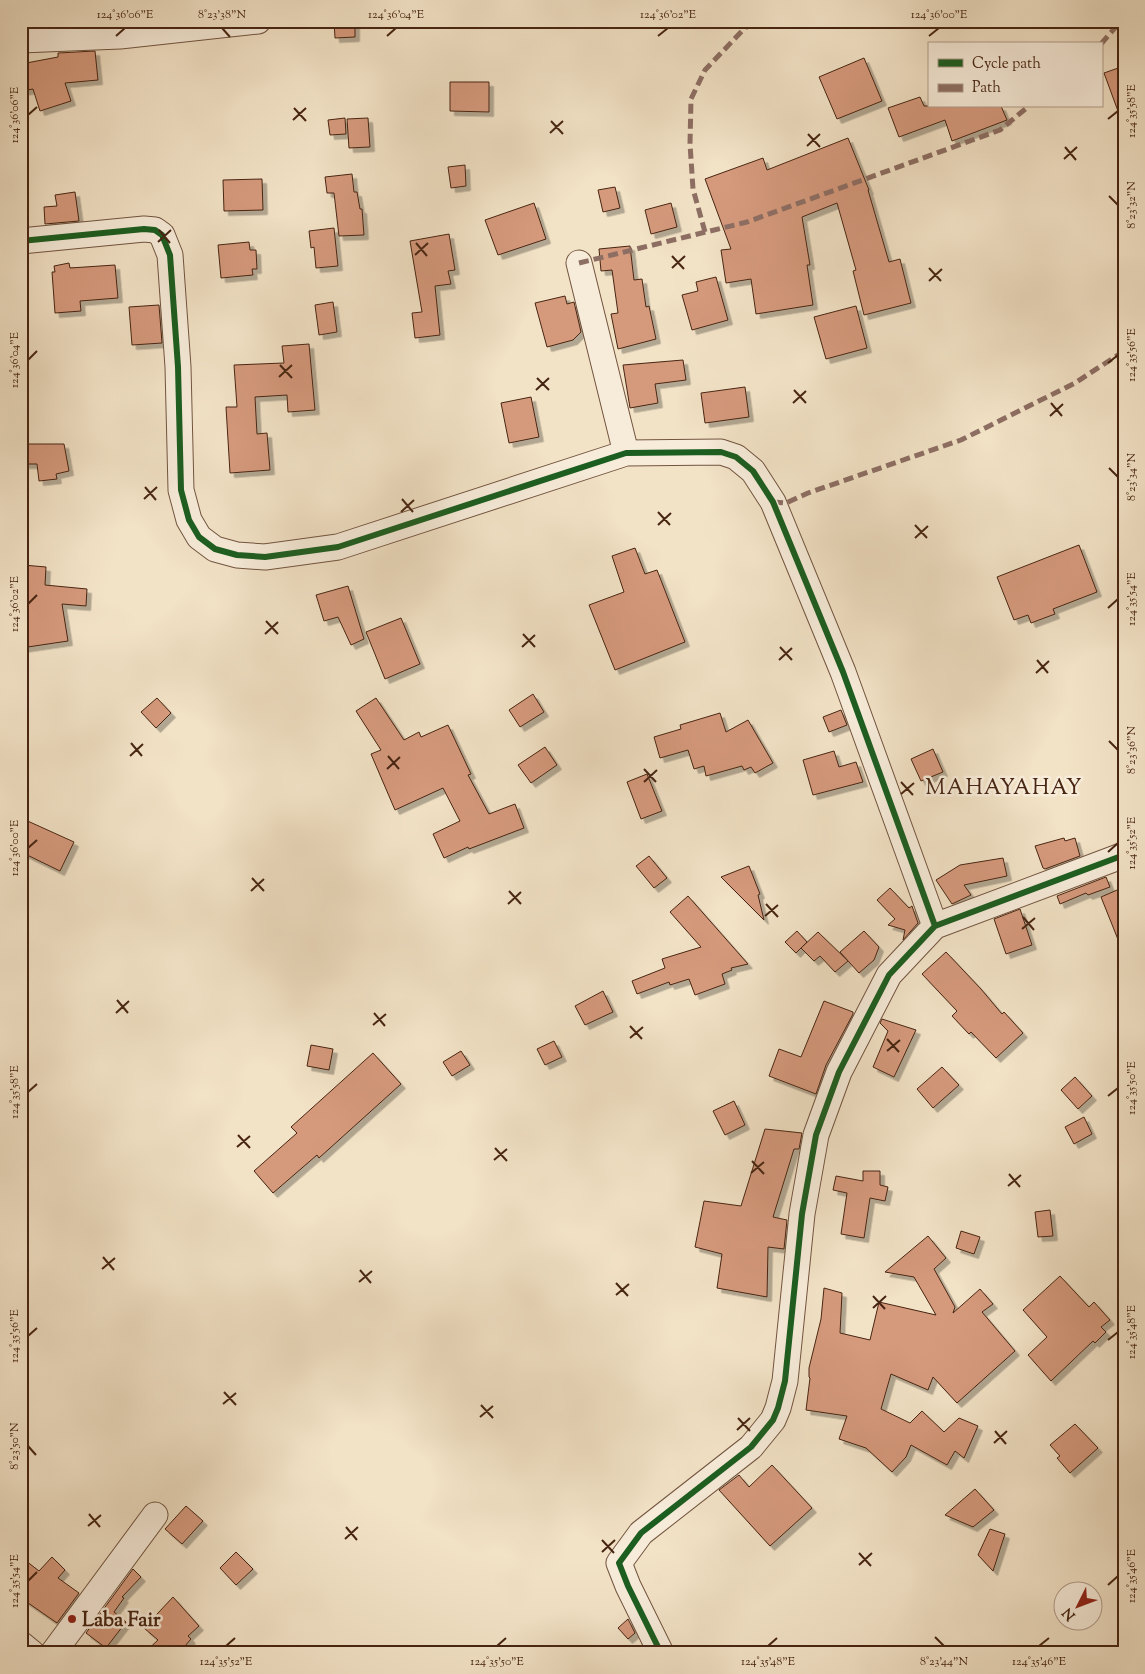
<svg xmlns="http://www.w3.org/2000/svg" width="1145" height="1674" font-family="'Sorts Mill Goudy',serif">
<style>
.building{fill:#d5997b;stroke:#472512;filter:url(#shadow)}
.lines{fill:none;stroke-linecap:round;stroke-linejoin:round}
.minor-casing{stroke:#72543f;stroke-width:27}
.minor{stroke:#f7ecda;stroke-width:25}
.quiet{stroke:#8d6e63;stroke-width:5;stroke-dasharray:10 5;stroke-linecap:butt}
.cycleway-casing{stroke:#f7ecda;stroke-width:9}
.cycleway{stroke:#1b5e20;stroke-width:6}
.ticks{fill:none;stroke:#472512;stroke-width:2}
.poi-dot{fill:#8f2418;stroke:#f7ecda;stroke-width:2}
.labels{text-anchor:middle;stroke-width:5;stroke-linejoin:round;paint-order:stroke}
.poi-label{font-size:20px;font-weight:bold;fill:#472512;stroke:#f7ecda;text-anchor:start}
.quarter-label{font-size:22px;letter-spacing:1px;fill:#472512;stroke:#f7ecda}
.neatline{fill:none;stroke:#472512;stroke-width:2}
.ticks-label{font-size:12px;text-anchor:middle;fill:#472512}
</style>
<defs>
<filter id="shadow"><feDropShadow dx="4.5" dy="4.5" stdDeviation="0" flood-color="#0004"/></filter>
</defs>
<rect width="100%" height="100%" fill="#f2e2c6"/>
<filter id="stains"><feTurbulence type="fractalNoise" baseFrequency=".004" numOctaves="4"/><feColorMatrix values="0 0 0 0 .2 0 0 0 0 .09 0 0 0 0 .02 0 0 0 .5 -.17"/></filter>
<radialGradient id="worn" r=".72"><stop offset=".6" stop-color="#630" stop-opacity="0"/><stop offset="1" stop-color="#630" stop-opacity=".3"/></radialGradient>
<!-- building -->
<path class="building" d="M 334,21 L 355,21 L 355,37 L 335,38 Z
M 95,51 L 98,80 L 65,83 L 71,101 L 40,111 L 33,89 L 21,91 L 21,64 L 58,57 L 58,53 Z
M 864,58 L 882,101 L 837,119 L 819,77 Z
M 1124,66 L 1124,122 L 1122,122 L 1104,73 Z
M 450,82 L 489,82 L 489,112 L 450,111 Z
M 920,97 L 924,106 L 1001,106 L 1007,120 L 952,141 L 945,120 L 899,137 L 888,108 Z
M 345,118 L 346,134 L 330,135 L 328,120 Z
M 368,118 L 370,147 L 349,148 L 347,119 Z
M 848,138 L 869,190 L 868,190 L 889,262 L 900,259 L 911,303 L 864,315 L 853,271 L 856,270 L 837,203 L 802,217 L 810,265 L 807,265 L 813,305 L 756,314 L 751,279 L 726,283 L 721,250 L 731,249 L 705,179 L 763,158 L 767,170 Z
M 465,165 L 466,186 L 451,188 L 448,167 Z
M 352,174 L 354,192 L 357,192 L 360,209 L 362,209 L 364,235 L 339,236 L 334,193 L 327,193 L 325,177 Z
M 262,179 L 263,210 L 224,211 L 223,180 Z
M 615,187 L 620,208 L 603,212 L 598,190 Z
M 75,192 L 79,221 L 45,224 L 44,207 L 57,206 L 55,195 Z
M 534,203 L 546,239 L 498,255 L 485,220 Z
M 671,203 L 677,227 L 651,234 L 645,210 Z
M 334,228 L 338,266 L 316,268 L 314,247 L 311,248 L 309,231 Z
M 449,234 L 455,270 L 448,271 L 451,284 L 435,286 L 440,335 L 415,338 L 412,313 L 422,312 L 410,241 Z
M 249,242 L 250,250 L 256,250 L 257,269 L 252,269 L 253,275 L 221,278 L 218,245 Z
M 630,246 L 634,280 L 642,279 L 646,307 L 649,306 L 656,339 L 618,349 L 611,314 L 618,313 L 612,270 L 601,271 L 599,249 Z
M 69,263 L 70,268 L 115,265 L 118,298 L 80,301 L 81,311 L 55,313 L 52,272 L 55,272 L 54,266 Z
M 716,277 L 728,320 L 692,330 L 682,295 L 698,291 L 696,282 Z
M 565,296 L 567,304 L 574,302 L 581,332 L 573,340 L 547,347 L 535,303 Z
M 333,302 L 337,332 L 319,335 L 315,305 Z
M 159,305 L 162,343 L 132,345 L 129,307 Z
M 856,306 L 867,348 L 826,359 L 814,317 Z
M 309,344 L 315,410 L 288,412 L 287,395 L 255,397 L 257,434 L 267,433 L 270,470 L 230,473 L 226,407 L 237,407 L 234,365 L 284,363 L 282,346 Z
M 683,360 L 686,380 L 655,384 L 658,403 L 630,408 L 623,365 Z
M 745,387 L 749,417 L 705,423 L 701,393 Z
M 531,397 L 539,437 L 509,443 L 501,403 Z
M 22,444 L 64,444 L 69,471 L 56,474 L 57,479 L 39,481 L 37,464 L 22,464 Z
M 1079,545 L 1097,592 L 1053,609 L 1055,614 L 1031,623 L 1028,615 L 1014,620 L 997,577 Z
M 635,548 L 645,574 L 657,570 L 685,642 L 615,670 L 589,605 L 624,592 L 612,556 Z
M 23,565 L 46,567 L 45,585 L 87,589 L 86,606 L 62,604 L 68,641 L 21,648 Z
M 348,586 L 364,639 L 351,645 L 338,617 L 324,621 L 316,595 Z
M 401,618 L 420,664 L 385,679 L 366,632 Z
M 533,694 L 544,712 L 520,727 L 509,710 Z
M 157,698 L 171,713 L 156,728 L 141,712 Z
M 376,698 L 404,740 L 419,732 L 421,737 L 448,725 L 471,774 L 468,775 L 489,814 L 515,804 L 524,828 L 469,849 L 468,847 L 444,858 L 433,834 L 460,821 L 443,788 L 395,810 L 371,754 L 381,750 L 356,711 Z
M 841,710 L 847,725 L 829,732 L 823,717 Z
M 720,713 L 726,732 L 748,720 L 773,763 L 755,773 L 751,767 L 744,770 L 742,766 L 706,776 L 704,766 L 694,769 L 688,750 L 660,758 L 654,737 L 681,729 L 680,725 Z
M 545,747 L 557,765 L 531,783 L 518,765 Z
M 933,749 L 943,772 L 921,781 L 911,759 Z
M 834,751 L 839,767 L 856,762 L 863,782 L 813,795 L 803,760 Z
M 647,774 L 662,811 L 641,819 L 627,782 Z
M 21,818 L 74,842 L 60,871 L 21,852 Z
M 1064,838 L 1065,841 L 1075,838 L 1080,856 L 1045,869 L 1043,868 L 1035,846 Z
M 649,856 L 667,878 L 654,888 L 636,866 Z
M 1003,858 L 1007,876 L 964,885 L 971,895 L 952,904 L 936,880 L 960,865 Z
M 749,866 L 760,894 L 758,895 L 764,920 L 721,877 Z
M 1106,877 L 1110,887 L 1088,895 L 1086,893 L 1060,904 L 1057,896 Z
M 1124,887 L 1124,951 L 1123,952 L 1101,897 Z
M 890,888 L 909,908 L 912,906 L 918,923 L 903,940 L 905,930 L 888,925 L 895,919 L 877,900 Z
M 688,896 L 748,964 L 731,968 L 732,970 L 722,974 L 725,984 L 695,995 L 689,979 L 670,985 L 669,982 L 637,994 L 632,981 L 665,968 L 662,959 L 701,947 L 670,912 Z
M 1020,909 L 1032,945 L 1006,954 L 994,919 Z
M 797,931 L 807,942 L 796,953 L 785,942 Z
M 864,931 L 879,947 L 874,960 L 859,973 L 840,952 Z
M 818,932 L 848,961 L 835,972 L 820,956 L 814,961 L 801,948 Z
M 946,952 L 981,989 L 1002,1014 L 1004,1012 L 1023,1033 L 996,1058 L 971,1032 L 969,1034 L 952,1016 L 957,1011 L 922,974 Z
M 603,991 L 613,1012 L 585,1025 L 575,1006 Z
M 824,1001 L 853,1012 L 853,1014 L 826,1065 L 816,1094 L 769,1076 L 779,1049 L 801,1057 Z
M 882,1019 L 916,1030 L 894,1077 L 873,1067 L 888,1031 L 880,1023 Z
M 554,1041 L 562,1057 L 545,1065 L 537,1049 Z
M 311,1045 L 333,1049 L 329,1070 L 307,1066 Z
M 461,1051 L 470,1065 L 452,1076 L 443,1062 Z
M 373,1053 L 401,1084 L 319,1158 L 317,1155 L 273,1193 L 254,1171 L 297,1133 L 291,1127 Z
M 942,1067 L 959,1085 L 933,1108 L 917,1089 Z
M 1075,1077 L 1092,1096 L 1078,1109 L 1061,1090 Z
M 734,1101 L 745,1125 L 725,1135 L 713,1111 Z
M 1084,1117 L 1092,1134 L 1074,1144 L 1065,1127 Z
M 765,1129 L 802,1133 L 799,1149 L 794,1149 L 773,1217 L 787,1220 L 784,1249 L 768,1247 L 767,1297 L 717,1288 L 722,1254 L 695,1247 L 704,1201 L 741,1206 Z
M 863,1171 L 880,1171 L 880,1185 L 888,1187 L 885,1201 L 870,1198 L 864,1238 L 841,1234 L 847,1193 L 833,1190 L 836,1176 L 863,1181 Z
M 1050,1210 L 1053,1236 L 1038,1237 L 1035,1212 Z
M 961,1231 L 980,1237 L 974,1254 L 956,1248 Z
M 928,1236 L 946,1258 L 934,1269 L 955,1307 L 953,1313 L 980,1289 L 993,1304 L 982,1312 L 1015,1351 L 957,1403 L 933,1377 L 928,1390 L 891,1374 L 881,1409 L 910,1423 L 922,1411 L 944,1432 L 959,1418 L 978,1426 L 964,1458 L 955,1451 L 947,1465 L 911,1445 L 906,1457 L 892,1472 L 866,1448 L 839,1439 L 847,1416 L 806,1410 L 810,1378 L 809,1377 L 809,1368 L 821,1319 L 824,1288 L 842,1293 L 840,1333 L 870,1340 L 879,1302 L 936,1315 L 914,1277 L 885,1272 Z
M 1060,1276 L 1089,1307 L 1094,1302 L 1110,1320 L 1101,1327 L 1106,1332 L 1095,1343 L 1093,1341 L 1051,1381 L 1028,1355 L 1047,1337 L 1023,1310 Z
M 1075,1424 L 1098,1448 L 1070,1473 L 1057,1458 L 1060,1456 L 1050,1445 Z
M 772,1465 L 812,1508 L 770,1546 L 719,1490 L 739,1475 L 749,1487 Z
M 975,1489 L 994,1510 L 973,1527 L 945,1515 Z
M 186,1506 L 203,1521 L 182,1544 L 165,1529 Z
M 990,1529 L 1005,1534 L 993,1571 L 978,1555 Z
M 236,1552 L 253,1569 L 236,1585 L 220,1568 Z
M 21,1557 L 39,1571 L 52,1557 L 65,1570 L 58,1578 L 79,1593 L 57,1623 L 21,1598 Z
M 133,1569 L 141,1577 L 122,1597 L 124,1598 L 114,1612 L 126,1622 L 106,1648 L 86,1633 Z
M 173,1597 L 199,1626 L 188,1636 L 191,1639 L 179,1653 L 144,1653 L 158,1640 L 144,1628 Z
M 628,1619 L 635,1633 L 628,1639 L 618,1628 Z"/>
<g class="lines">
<defs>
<path id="minor" d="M 21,40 L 120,36 L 258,21
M 21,241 L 144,229 L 155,230 L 162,235 L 170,255 L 178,367 L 181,490 L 189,520 L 199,537 L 215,549 L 237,555 L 265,557 L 338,547 L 626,453 L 721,452 L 736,457 L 753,471 L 773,502 L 843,672 L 935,926
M 579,263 L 626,453
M 21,1644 L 32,1653
M 53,1653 L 155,1515
M 661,1653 L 628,1586 L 619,1563 L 641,1533 L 751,1447 L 773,1420 L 778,1408 L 785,1381 L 802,1214 L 816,1135 L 839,1072 L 889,975 L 935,926 L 1124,855"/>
</defs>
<!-- minor casing -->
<use href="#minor" class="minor-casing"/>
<!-- minor -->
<use href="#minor" class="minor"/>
<!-- quiet -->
<path class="quiet" d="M 1101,44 L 1121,21
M 705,232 L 693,189 L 690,144 L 691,99 L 705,70 L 742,31 L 753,21
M 579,263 L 747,222 L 1000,130 L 1029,106
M 773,502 L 786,503 L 808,493 L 961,440 L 1075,383 L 1124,351"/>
<defs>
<path id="cycleway" d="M 21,241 L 144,229 L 155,230 L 162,235 L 170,255 L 178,367 L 181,490 L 189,520 L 199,537 L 215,549 L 237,555 L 265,557 L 338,547 L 626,453 L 721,452 L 736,457 L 753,471 L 773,502 L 843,672 L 935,926
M 661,1653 L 628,1586 L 619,1563 L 641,1533 L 751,1447 L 773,1420 L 778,1408 L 785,1381 L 802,1214 L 816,1135 L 839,1072 L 889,975 L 935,926 L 1124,855"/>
</defs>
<!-- cycleway casing -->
<use href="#cycleway" class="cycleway-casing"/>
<!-- cycleway -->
<use href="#cycleway" class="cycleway"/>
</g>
<!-- ticks -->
<path class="ticks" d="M 222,28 L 230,37M 116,36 L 125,28M 387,36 L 396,28M 658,36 L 668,28M 929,36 L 939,28M 294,108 L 306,121M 28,115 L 37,107M 1108,119 L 1118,111M 293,120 L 306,108M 551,121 L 563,134M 550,133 L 563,121M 808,134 L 820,147M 807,146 L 820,134M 1065,147 L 1076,160M 1064,159 L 1077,147M 1109,196 L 1118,205M 159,230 L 170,243M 158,242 L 171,230M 416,243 L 427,256M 415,255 L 428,243M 672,256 L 684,269M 672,268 L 685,256M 929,268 L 941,281M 929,281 L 942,269M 28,360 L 37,351M 1108,363 L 1118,355M 280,365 L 292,378M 279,377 L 292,365M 537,378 L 549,390M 536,390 L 549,378M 794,390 L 806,403M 793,403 L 806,391M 1051,403 L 1062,416M 1050,416 L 1063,404M 1109,468 L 1118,477M 145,487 L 156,500M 144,499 L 157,487M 402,499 L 413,512M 401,512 L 414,500M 658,512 L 670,525M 658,525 L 671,513M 915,525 L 927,538M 915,538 L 928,526M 28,604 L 37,595M 1108,608 L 1118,599M 266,621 L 278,634M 265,634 L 278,622M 523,634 L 535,647M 522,647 L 535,635M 780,647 L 792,660M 779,660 L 792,648M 1037,660 L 1048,673M 1036,673 L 1049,661M 1109,741 L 1118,750M 131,743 L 142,756M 130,756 L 143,744M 388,756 L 399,769M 387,769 L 400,757M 644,769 L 656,782M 644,782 L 657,770M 901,782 L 913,795M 901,794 L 914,783M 28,848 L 37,840M 1108,852 L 1118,843M 252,878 L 264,891M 251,891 L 264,879M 509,891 L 521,904M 508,904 L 521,892M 766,904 L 778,917M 765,916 L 778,905M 1023,917 L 1034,930M 1022,929 L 1035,918M 117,1000 L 128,1013M 116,1013 L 129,1001M 374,1013 L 385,1026M 373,1025 L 386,1014M 630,1026 L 642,1039M 630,1038 L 643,1027M 887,1039 L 899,1052M 887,1051 L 900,1040M 28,1092 L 37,1084M 1108,1096 L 1118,1088M 238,1135 L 250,1148M 237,1147 L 250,1136M 495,1148 L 507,1161M 494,1160 L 507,1149M 752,1161 L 764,1174M 751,1173 L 764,1162M 1009,1174 L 1020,1187M 1008,1186 L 1021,1175M 103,1257 L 114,1270M 102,1269 L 115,1258M 360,1270 L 371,1283M 359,1282 L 372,1271M 616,1283 L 628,1296M 616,1295 L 629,1284M 873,1296 L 885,1309M 873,1308 L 886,1296M 28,1336 L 37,1328M 1108,1340 L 1118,1332M 224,1392 L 236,1405M 223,1404 L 236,1393M 481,1405 L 493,1418M 480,1417 L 493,1406M 738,1418 L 750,1431M 737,1430 L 750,1418M 995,1431 L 1006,1444M 994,1443 L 1007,1431M 28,1446 L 36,1455M 89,1514 L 100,1527M 88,1526 L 101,1515M 346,1527 L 357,1540M 345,1539 L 358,1527M 602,1540 L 614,1553M 602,1552 L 615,1540M 859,1553 L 871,1566M 859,1565 L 872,1553M 28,1581 L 37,1572M 1108,1585 L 1118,1576M 935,1637 L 944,1646M 226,1646 L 235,1638M 497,1646 L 506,1638M 768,1646 L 777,1638M 1039,1646 L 1049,1638"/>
<!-- markers -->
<circle class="poi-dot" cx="72" cy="1619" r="5"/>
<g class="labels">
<!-- poi labels -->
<g class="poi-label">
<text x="82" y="1626">Laba Fair</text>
</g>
<!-- quarter labels -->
<g class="quarter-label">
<text x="1004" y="794">MAHAYAHAY</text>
</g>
</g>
<!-- margin -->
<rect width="1145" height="1674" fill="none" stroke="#f2e2c6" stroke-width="55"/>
<!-- legend -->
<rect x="928" y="42" width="175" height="65" fill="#f7ecda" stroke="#b19c8a"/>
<rect x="938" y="59" width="25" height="8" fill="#1b5e20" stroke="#b19c8a"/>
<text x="972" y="68" font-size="15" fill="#472512">Cycle path</text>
<rect x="938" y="84" width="25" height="8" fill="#8d6e63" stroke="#b19c8a"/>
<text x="972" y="92" font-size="15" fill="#472512">Path</text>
<!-- north arrow -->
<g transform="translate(1078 1606) rotate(228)"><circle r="24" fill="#f7ecda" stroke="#b19c8a"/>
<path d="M0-4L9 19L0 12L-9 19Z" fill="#8f2418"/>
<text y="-8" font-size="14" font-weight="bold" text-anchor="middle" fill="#472512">N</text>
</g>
<rect x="28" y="28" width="1090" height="1618" class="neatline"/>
<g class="ticks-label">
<text x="125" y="18">124°36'06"E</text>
<text x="222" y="18">8°23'38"N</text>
<text x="396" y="18">124°36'04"E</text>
<text x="668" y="18">124°36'02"E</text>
<text x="939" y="18">124°36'00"E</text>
<text transform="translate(1131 111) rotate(-90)" y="4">124°35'58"E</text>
<text transform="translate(14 115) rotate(-90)" y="4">124°36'06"E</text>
<text transform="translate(1131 205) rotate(-90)" y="4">8°23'32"N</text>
<text transform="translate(1131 355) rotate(-90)" y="4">124°35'56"E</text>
<text transform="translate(14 360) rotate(-90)" y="4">124°36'04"E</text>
<text transform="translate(1131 477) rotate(-90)" y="4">8°23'34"N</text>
<text transform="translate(1131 599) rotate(-90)" y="4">124°35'54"E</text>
<text transform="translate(14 604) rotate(-90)" y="4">124°36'02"E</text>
<text transform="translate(1131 750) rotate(-90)" y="4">8°23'36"N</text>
<text transform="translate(1131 843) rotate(-90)" y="4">124°35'52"E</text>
<text transform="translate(14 848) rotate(-90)" y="4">124°36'00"E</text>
<text transform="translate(1131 1088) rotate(-90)" y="4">124°35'50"E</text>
<text transform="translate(14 1092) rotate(-90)" y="4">124°35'58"E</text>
<text transform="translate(1131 1332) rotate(-90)" y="4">124°35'48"E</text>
<text transform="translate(14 1336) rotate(-90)" y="4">124°35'56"E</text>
<text transform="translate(14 1446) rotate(-90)" y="4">8°23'50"N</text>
<text transform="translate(1131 1576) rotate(-90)" y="4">124°35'46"E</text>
<text transform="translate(14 1581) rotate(-90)" y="4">124°35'54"E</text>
<text x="226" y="1665">124°35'52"E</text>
<text x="497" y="1665">124°35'50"E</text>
<text x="768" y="1665">124°35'48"E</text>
<text x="944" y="1665">8°23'44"N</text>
<text x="1039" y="1665">124°35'46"E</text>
</g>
<rect width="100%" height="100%" filter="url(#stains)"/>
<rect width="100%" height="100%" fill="url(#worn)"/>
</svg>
